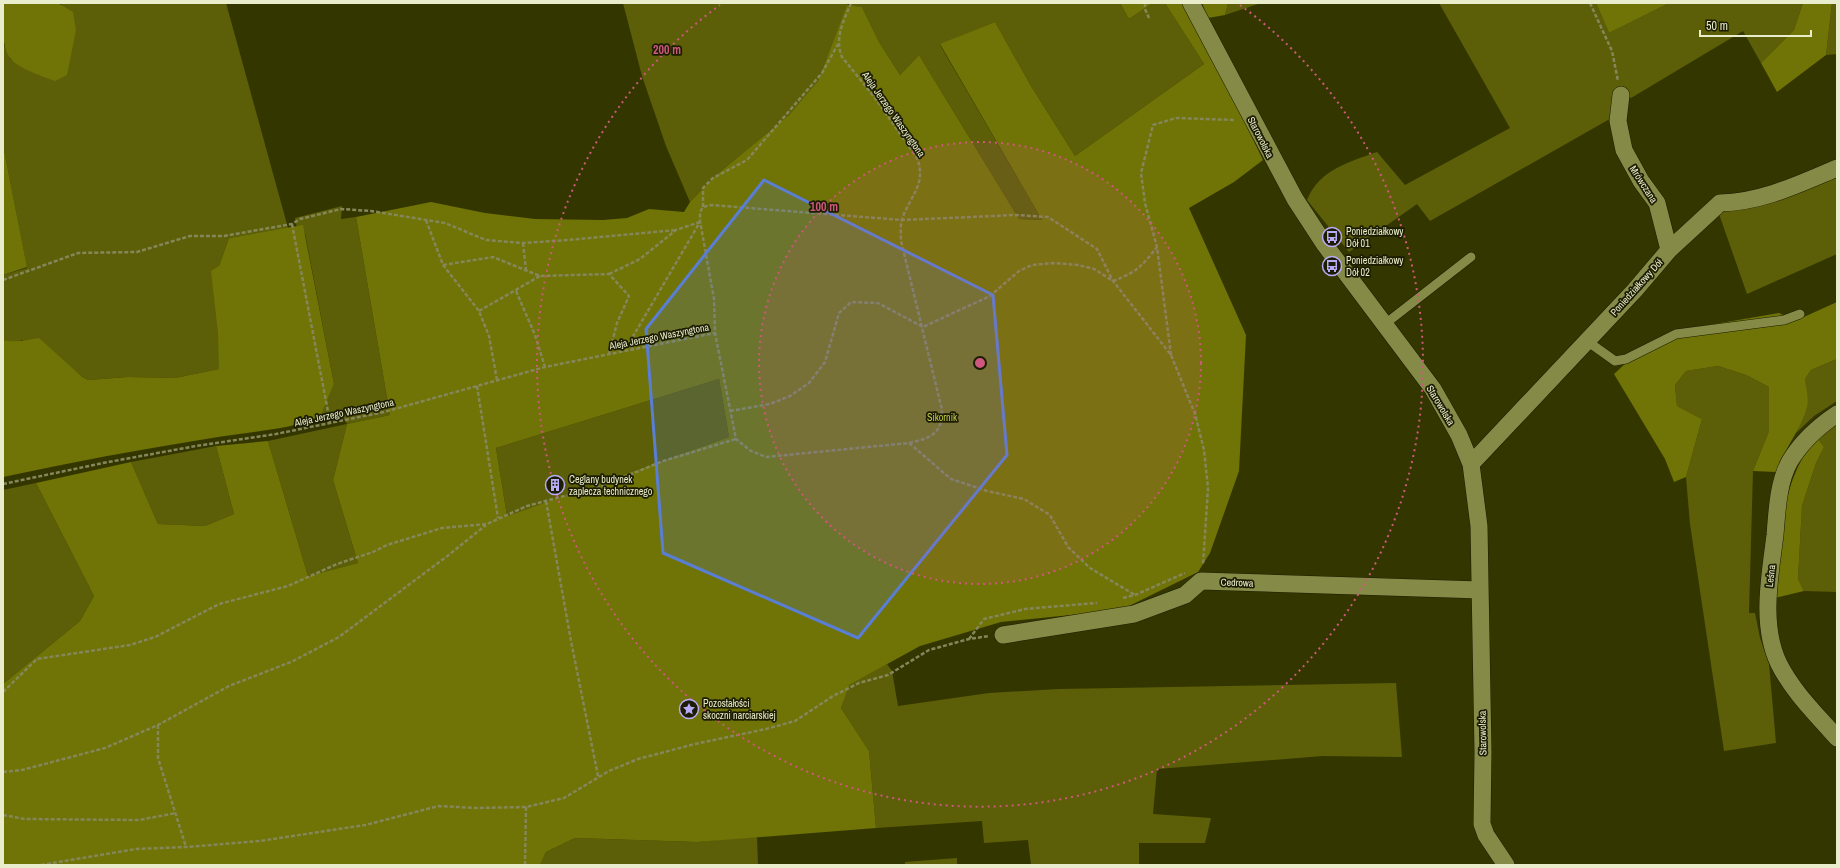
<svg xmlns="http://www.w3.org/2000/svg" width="1840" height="868" font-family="'Archivo Narrow',sans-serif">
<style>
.green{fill:#5c5f08}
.forest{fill:#707305;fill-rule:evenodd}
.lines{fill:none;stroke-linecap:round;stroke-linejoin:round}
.service-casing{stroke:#1c1d00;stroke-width:10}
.minor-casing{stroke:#1c1d00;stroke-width:18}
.path{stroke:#85875a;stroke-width:2.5;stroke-dasharray:4 2;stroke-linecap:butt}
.service{stroke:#858a46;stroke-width:9}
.minor{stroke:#858a46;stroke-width:17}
.marked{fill:#5a7ed4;fill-opacity:0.2;stroke:#5a7ed4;stroke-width:3;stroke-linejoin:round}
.ring{fill:none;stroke:#ce587d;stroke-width:2;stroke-dasharray:2 4}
.labels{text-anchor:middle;stroke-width:3.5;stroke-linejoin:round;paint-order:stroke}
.street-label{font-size:10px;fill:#eaedcb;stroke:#1b1c02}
.poi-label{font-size:10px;fill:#eaedcb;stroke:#1b1c02;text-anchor:start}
.park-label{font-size:10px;fill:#c2c84b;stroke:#1b1c02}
.centre{fill:#ce587d;stroke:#1b1c02;stroke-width:2}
.ring-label{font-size:12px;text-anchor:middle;font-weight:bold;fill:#ce587d;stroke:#1b1c02;stroke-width:3.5;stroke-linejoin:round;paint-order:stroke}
</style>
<rect width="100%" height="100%" fill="#343600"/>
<!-- green -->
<path class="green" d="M 58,3 L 226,3 L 288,228 L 229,238 L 219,266 L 219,369 L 175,378 L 128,377 L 88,380 L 22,340 L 15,343 L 3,340 L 3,275 L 27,268 L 3,145 L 3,43 L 11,60 L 62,4 Z
M 623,3 L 848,3 L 818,81 L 806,96 L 789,115 L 715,176 L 690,202 L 666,146 L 642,76 Z
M 852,3 L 1120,3 L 1129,19 L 1153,3 L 1165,3 L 1204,64 L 1075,156 L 1031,86 L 995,22 L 940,45 L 1042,220 L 1019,219 L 919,55 L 900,75 L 879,42 L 862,7 L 851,6 Z
M 1228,3 L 1261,3 L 1225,15 Z
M 1439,3 L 1596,3 L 1609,33 L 1669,3 L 1803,3 L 1794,30 L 1761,63 L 1743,31 L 1631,98 L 1623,92 L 1615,116 L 1430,221 L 1417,204 L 1349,252 L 1307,200 C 1319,170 1349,162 1377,152 L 1405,185 L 1510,128 Z
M 1832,3 L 1837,3 L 1837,54 L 1826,55 Z
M 1837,171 L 1837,254 L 1747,294 L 1719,214 L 1726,209 Z
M 342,206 L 341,219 L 356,217 L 390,415 L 347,424 L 333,480 L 358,563 L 308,576 L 268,441 L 347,424 L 341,414 L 320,418 L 334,384 L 305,233 L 298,234 L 295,218 Z
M 1837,359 L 1837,401 L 1814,416 L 1796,433 L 1807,406 L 1805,379 L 1811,370 Z
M 1718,366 L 1746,375 L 1769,387 L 1769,431 L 1753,471 L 1749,613 L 1755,613 L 1760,638 L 1769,664 L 1776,743 L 1724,751 L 1690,524 L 1686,477 L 1702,419 L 1677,406 L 1675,385 L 1686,371 Z
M 719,379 L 729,437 L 507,516 L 496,448 Z
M 1837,424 L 1837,592 L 1804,591 L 1798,579 L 1802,506 L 1816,463 L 1824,447 L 1818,439 Z
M 216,446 L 234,514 L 205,526 L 158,524 L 131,462 Z
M 36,483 L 94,596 L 80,621 L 3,684 L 3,490 Z
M 887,664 L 892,671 L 898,706 L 989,693 L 1059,689 L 1396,683 L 1402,757 L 1323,756 L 1157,769 L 1153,814 L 1211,818 L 1205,843 L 1139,843 L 1139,865 L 1031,865 L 1028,840 L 984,843 L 982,821 L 876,828 L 869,751 L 841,708 L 848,685 Z
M 757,836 L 758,865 L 540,865 L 546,852 L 575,838 L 697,842 Z
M 957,858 L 957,865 L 905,865 L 905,862 Z"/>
<!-- forest -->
<path class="forest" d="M 3,3 L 58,3 L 73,12 L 76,30 L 67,75 L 55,81 C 1,61 3,60 3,3 Z
M 1120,3 L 1153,3 L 1129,19 Z
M 1165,3 L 1187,3 L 1263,160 L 1234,182 L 1189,208 L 1246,335 L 1239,471 L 1210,553 L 1198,572 L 1121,610 L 1001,622 L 920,646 L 849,685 L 841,708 L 869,751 L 876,828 L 697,842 L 575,838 L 546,852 L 540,865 L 3,865 L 3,684 L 80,621 L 94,596 L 36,483 L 131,462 L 158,524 L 205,526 L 234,514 L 216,446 L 268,441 L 308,576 L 358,563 L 333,480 L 347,424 L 390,415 L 356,217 L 431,202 L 485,213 L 535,219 L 603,220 L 627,218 L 649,209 L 684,212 L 690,202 L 715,176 L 789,115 L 818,81 L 847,5 L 862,7 L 879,42 L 900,75 L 919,55 L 1019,219 L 1042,220 L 940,44 L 995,22 L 1031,86 L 1075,156 L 1204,64 ZM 719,379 L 729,437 L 507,516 L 496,448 Z
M 1202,3 L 1228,3 L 1225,15 L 1208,18 Z
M 1596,3 L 1669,3 L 1609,33 Z
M 1803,3 L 1832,3 L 1826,55 L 1777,92 L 1761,63 L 1794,30 Z
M 3,145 L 27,267 L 3,275 Z
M 303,225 L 334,384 L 320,418 C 285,430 248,432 212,438 C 142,449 72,462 3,477 L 3,340 C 16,343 26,340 39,338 L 81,376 L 88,380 L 128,377 L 175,378 L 219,369 L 218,333 L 211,271 L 219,266 L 229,238 Z
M 1837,302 L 1837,359 L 1811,370 L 1805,379 C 1806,387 1809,399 1807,407 C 1801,430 1784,449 1776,472 L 1753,471 L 1769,431 L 1769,387 L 1746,375 L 1718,366 L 1686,371 L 1675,385 L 1677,406 L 1702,419 L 1686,477 L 1674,482 L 1665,459 L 1614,374 L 1640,350 L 1674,331 L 1779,313 L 1795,321 Z
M 1818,439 L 1824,447 L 1816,463 L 1802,506 L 1798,579 L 1804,591 L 1775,598 C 1778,557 1780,506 1797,469 C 1802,457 1810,448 1818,439 Z"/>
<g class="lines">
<defs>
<path id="service" d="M 1385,324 L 1471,257
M 1587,341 L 1615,361 L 1626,359 L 1676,334 L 1784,320 L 1800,314"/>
<path id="minor" d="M 1191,3 L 1295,199 L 1325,245 L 1433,389 L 1459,435 L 1471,464 L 1479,526 L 1483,752 L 1482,824 L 1486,835 L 1506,865
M 1621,95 L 1618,121 L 1624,150 L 1641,181 L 1657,203 L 1669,250
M 1837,414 C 1819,426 1802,441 1790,461 C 1778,482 1777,511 1775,535 C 1770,576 1760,625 1779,664 C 1793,692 1817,715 1837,738
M 1471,464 L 1635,290 L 1669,250 L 1720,203 C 1762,202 1799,184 1837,168
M 1003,635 L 1134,614 L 1185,595 L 1201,581 L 1480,590"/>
</defs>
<!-- service casing -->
<use href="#service" class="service-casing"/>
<!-- minor casing -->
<use href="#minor" class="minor-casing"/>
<!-- path -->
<path class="path" d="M 851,3 C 844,21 834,37 842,57 L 875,98 L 917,158 C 927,184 910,196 902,219 C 900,226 901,234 901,241 L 942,410 C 942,435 930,438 909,443 L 766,457 L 751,451 L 736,439 L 715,333 L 714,299 L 700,221 L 700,212 L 703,207 L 711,205 L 902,220 L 1015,215 L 1048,217 L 1097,249 L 1113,281 L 1171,355 L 1195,414 L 1204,450 L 1208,488 L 1203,565
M 1145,3 L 1145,9 L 1149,18
M 1590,3 L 1612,51 L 1618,81
M 703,207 L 703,188 L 713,178 L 747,160 L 822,73 L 838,44
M 426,220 L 443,265 L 479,311 L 489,336 L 497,380
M 292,224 L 330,422
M 523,243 L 526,270
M 443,265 L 493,257 L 540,276 L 609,274 L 629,296 L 617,323 L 609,354
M 609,274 L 640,259 L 676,230 L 700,222
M 3,280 L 78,253 L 137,252 L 190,236 L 224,236 L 292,224 L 300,219 L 341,209 L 371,211 L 445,223 L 486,240 L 523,243 L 568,240 L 676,230
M 516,291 L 535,335 L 545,367
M 479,311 L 540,276
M 632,349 L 632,338 L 700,222
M 1171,355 L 1157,247 L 1145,203 L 1141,173 L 1153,125 L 1176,118 L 1235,120
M 477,386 L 498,518
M 730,411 L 770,404 L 790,396 L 809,383 L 825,362 L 839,313 L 851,302 L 878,303 L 923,327 L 990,296 L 1019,271 L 1032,265 L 1053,263 L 1078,265 L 1094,269 L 1113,281 C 1137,272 1142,266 1157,247
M 909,443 L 951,479 L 987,491 L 1024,499 L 1050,515 L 1068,547 L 1090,568 L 1135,595
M 3,484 L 103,463 L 196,446 L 276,434 L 384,412 L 545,367 L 715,333
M 546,501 L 571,641 L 598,776
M 1123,598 L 1135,595 L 1185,573
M 969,639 L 984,619 L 1025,609 L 1097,603
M 3,692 L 37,659 L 130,645 L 155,637 L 219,604 L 288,586 L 337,564 L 373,552 L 387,545 L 442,528 L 487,524 L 527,506 L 605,485 L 663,461 L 736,439
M 158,725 L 158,758 L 186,847
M 3,772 L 22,770 L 105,748 L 158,725 L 229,686 L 291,662 L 339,637 L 450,554 L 486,525
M 3,815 L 25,819 L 139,820 L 176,813
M 41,865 L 136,849 L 186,847 L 260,841 L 365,825 L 439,806 L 477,808 L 526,807 L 564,798 L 609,771 L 638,759 L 695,744 L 766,729 L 795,721 L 833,696 L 859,683 L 888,675 L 929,650 L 969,639 L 989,636
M 525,865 L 526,807"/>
<!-- service -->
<use href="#service" class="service"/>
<!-- minor -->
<use href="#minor" class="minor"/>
</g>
<!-- marked area -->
<path class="marked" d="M 764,180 L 993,295 L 1007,455 L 858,638 L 663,553 L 646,329 Z"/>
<!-- distance rings -->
<circle cx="980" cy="363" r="221" fill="#ce587d" fill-opacity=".12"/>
<g class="ring">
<circle cx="980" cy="363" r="221"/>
<path d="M1240 5A443 443 0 1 1 720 5"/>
</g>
<!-- icons -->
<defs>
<symbol id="bus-ring" viewBox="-11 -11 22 22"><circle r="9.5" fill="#1b1c02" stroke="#b8abf7" stroke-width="1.5"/><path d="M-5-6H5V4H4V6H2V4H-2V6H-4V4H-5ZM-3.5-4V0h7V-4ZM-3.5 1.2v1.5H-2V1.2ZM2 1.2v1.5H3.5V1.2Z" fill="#b8abf7"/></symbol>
<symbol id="building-ring" viewBox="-11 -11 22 22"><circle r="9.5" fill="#1b1c02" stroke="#b8abf7" stroke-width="1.5"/><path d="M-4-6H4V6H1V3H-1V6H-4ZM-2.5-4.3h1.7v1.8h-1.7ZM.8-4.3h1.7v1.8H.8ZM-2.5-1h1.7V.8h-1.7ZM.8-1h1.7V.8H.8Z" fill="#b8abf7"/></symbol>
<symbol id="sight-ring" viewBox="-11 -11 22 22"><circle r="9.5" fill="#1b1c02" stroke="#b8abf7" stroke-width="1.5"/><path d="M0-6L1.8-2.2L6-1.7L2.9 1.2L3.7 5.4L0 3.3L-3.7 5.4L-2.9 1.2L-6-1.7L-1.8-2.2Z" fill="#b8abf7"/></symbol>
</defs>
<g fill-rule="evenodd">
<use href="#bus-ring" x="1321" y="226" width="22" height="22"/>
<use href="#bus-ring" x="1321" y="255" width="22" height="22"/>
<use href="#building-ring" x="544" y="474" width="22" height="22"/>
<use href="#sight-ring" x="678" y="698" width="22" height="22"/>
</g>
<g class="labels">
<!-- street labels -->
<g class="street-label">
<text transform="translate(894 114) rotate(55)" y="4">Aleja Jerzego Waszyngtona</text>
<text transform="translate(1261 137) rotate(63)" y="4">Starowolska</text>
<text transform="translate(1644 184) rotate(57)" y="4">Mrówczana</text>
<text transform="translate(1636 287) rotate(-48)" y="4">Poniedziałkowy Dół</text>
<text transform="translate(659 336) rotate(-11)" y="4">Aleja Jerzego Waszyngtona</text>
<text transform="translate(1441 405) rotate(59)" y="4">Starowolska</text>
<text transform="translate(344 412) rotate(-12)" y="4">Aleja Jerzego Waszyngtona</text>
<text transform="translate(1770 576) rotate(-84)" y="4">Leśna</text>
<text transform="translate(1237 582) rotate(2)" y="4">Cedrowa</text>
<text transform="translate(1482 733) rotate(-91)" y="4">Starowolska</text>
</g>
<!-- poi labels -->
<g class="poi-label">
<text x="1346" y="235">Poniedziałkowy<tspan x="1346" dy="12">Dół 01</tspan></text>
<text x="1346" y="264">Poniedziałkowy<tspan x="1346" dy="12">Dół 02</tspan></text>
<text x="569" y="483">Ceglany budynek<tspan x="569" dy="12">zaplecza technicznego</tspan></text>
<text x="703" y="707">Pozostałości<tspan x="703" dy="12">skoczni narciarskiej</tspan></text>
</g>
<!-- park labels -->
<g class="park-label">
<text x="942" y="421">Sikornik</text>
</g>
</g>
<circle cx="980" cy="363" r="6" class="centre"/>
<g class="ring-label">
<text x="667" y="54">200 m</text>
<text x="824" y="211">100 m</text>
</g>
<!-- border -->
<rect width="1840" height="868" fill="none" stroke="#eaedcb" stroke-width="8"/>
<!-- scale -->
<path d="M1700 30v6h111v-6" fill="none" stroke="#eaedcb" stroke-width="2"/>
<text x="1706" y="30" font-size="12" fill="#eaedcb" stroke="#1b1c02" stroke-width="3" paint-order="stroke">50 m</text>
</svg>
